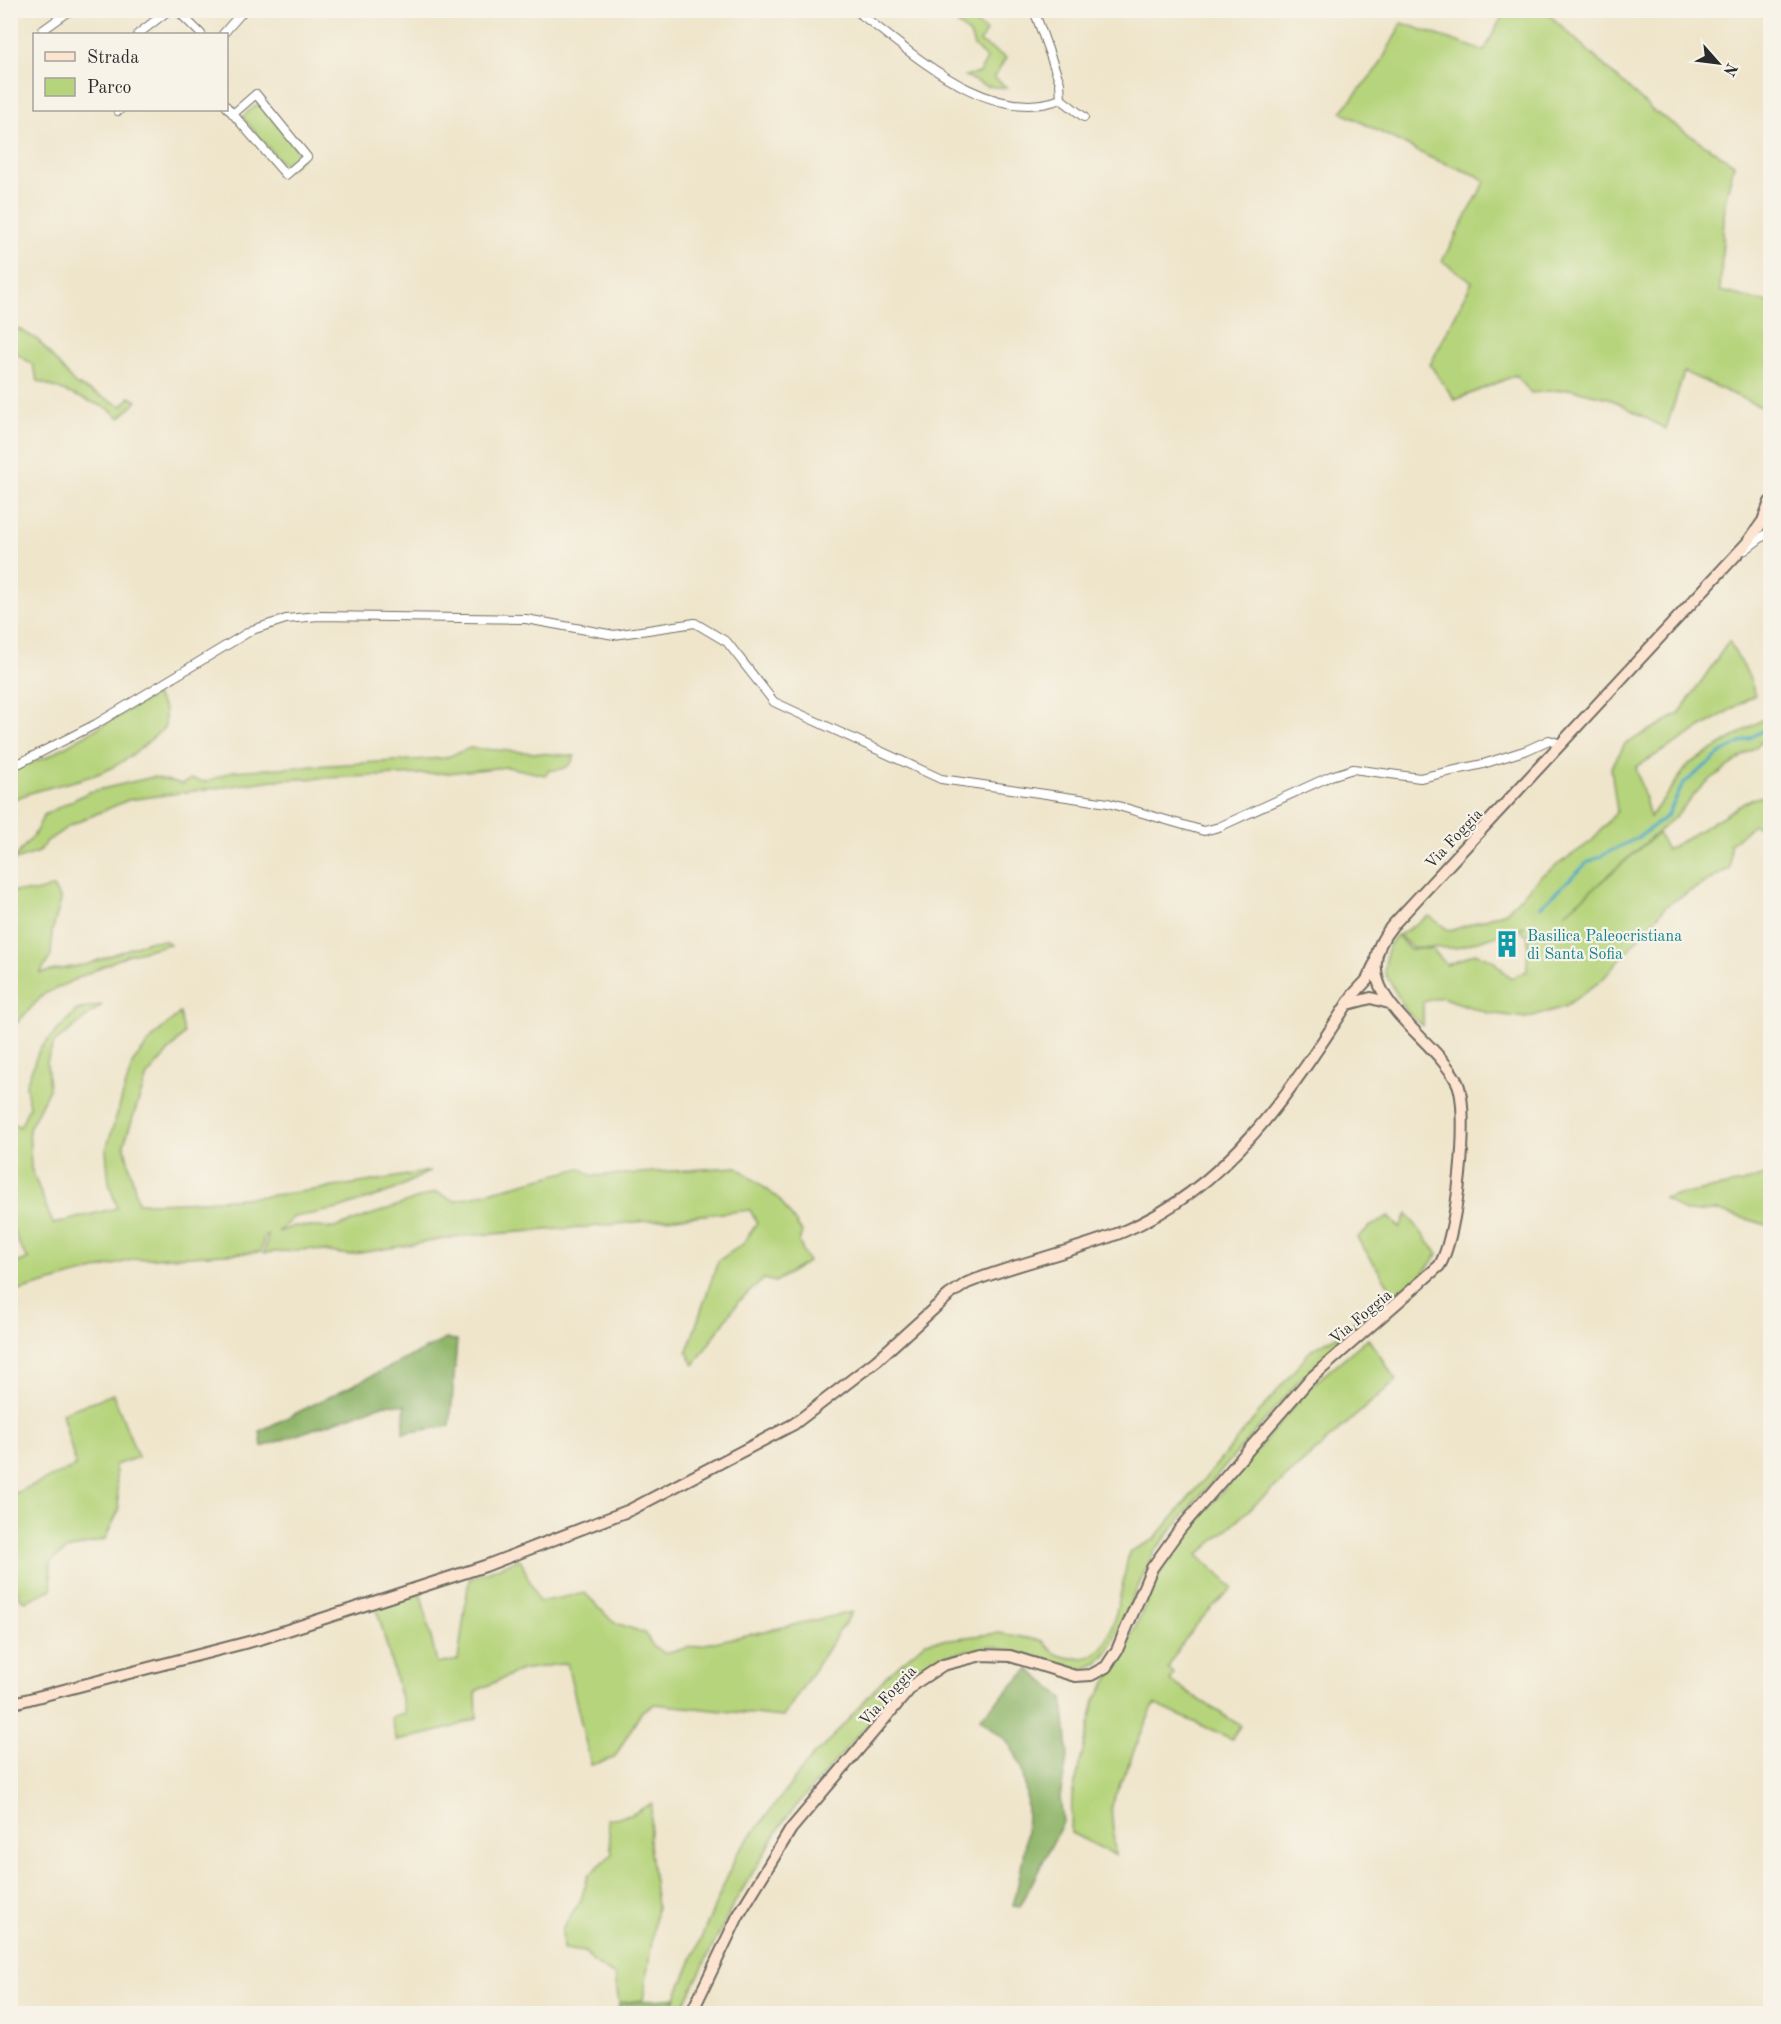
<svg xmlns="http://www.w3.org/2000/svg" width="1781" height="2024" font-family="'Old Standard TT',serif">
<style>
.green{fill:#b6d47b;stroke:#708053;stroke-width:1.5}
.forest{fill:#90b66b;stroke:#5e704b;stroke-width:1.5}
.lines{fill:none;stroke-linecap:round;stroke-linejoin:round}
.stream{stroke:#48a8c7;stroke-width:3}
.street-casing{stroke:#706c63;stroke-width:10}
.secondary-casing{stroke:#706c63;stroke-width:14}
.street{stroke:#fff;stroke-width:8}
.secondary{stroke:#fde4d0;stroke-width:10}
.labels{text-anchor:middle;stroke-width:4.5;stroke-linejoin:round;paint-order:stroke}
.street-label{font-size:16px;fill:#2b2b2b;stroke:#f7f3e8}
.culture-label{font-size:16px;fill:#0d838f;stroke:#f7f3e8;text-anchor:start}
</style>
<rect width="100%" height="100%" fill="#f7f3e8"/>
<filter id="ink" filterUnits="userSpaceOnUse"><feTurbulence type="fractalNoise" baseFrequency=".0167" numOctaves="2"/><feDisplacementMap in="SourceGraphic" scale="12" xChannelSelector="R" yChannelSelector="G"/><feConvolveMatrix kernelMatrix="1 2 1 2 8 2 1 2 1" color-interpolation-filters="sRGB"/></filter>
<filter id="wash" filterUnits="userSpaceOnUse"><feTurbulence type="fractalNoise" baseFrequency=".008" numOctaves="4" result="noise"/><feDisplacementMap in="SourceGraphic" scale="24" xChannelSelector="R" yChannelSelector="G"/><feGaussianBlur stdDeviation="1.35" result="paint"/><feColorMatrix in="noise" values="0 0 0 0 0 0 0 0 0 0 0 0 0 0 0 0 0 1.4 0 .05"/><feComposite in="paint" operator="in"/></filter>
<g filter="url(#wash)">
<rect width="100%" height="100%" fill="#efe5cb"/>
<!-- green -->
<path class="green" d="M 946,11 L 962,11 L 986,31 L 980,42 L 1006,58 L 994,77 L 1007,88 L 986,86 L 965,76 L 979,73 L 987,59 L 974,46 L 970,34 L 946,15 Z
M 1505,11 L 1545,11 L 1653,111 L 1734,164 L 1725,201 L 1720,291 L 1770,303 L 1770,411 L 1684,372 L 1666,429 L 1609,398 L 1570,389 L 1531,393 L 1516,375 L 1455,400 L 1430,365 L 1472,282 L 1442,261 L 1485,182 L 1478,176 L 1431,158 L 1341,112 L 1379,66 L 1402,23 L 1484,51 Z
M 259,103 L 303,157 L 288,170 L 242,117 Z
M 10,324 L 38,340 L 75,384 L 122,406 L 130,397 L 137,401 L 120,418 L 107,408 L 38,381 L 32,364 L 11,350 Z
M 1729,641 L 1749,676 L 1755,695 L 1636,767 L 1650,817 L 1689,764 L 1770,715 L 1770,736 L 1703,785 L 1675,817 L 1565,913 L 1658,833 L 1667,850 L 1751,799 L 1770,795 L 1770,830 L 1753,825 L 1730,844 L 1730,868 L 1668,904 L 1602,980 L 1564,1007 L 1526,1018 L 1488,1013 L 1441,997 L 1423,1002 L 1423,1026 L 1406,1011 L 1384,971 L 1388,946 L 1397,935 L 1409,949 L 1432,949 L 1447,965 L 1475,953 L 1492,960 L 1511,978 L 1527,971 L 1528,937 L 1519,929 L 1525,926 L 1456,948 L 1411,947 L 1399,935 L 1429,916 L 1450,931 L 1506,912 L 1541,876 L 1592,841 L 1617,811 L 1611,768 L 1625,744 L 1679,714 Z
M 155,695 L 165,710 L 165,727 C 147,743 128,761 105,771 C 75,784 40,786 11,801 L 11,770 L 47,757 Z
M 470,748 L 575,756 C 569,769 562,770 549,770 L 545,775 L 507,767 L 447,773 L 274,780 L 128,800 L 71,825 L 46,842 L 39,852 L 12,861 L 34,835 L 44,815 L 89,792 L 153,777 L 182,784 L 191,779 L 206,782 L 233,771 L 445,758 Z
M 53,887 L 61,900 L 52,932 L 51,956 L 40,973 L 88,964 L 149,941 L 166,941 L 170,944 L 127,955 L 44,994 L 11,1029 L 11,891 L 35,892 Z
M 102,1005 L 54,1043 L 47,1061 L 49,1089 L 29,1129 L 31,1168 L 53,1224 L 117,1208 L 109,1183 L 106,1150 L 133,1062 L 156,1034 L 180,1013 L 184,1034 L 147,1076 L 124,1144 L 138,1203 C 239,1203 331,1189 430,1171 L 394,1190 L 338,1209 L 294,1217 L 278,1232 L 294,1226 L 334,1228 L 436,1192 L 455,1201 L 581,1168 L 592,1176 L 737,1167 L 779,1199 L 802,1232 L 799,1242 L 808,1262 L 775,1282 L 764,1279 L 738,1302 L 694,1365 L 687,1352 L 718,1261 L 743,1244 L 757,1223 L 750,1210 L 589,1227 L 463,1236 L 348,1255 L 311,1249 L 264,1253 L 268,1235 L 264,1237 L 261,1252 L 135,1259 L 11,1293 L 11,1264 L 29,1259 C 0,1228 10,1163 11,1122 L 20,1127 L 29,1107 L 26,1085 L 39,1050 L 77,1010 Z
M 1770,1173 L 1770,1226 L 1719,1211 L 1685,1212 L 1664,1198 L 1742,1183 Z
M 1407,1214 L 1438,1254 L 1417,1281 L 1298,1382 L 1191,1506 L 1154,1552 L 1109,1650 L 1098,1663 L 1083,1669 L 991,1646 L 939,1657 L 910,1676 L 785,1819 L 733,1905 L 680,2013 L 669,2014 L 737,1854 L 814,1754 L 824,1747 L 886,1676 L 926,1642 L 999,1633 L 1043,1641 C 1052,1653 1059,1657 1074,1658 C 1084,1659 1092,1657 1100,1650 C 1114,1638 1125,1572 1129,1552 L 1155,1539 L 1310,1351 L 1340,1334 L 1391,1289 L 1357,1238 L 1371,1226 L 1389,1217 L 1400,1228 Z
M 1368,1338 L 1396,1380 L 1198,1555 L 1233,1588 C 1206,1611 1184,1636 1168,1668 L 1174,1673 L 1170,1681 L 1241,1726 L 1232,1739 L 1154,1704 L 1111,1805 L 1115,1855 L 1071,1833 L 1072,1796 L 1095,1701 L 1124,1653 L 1159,1574 L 1193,1526 L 1311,1386 Z
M 113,1394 L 138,1457 L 115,1465 L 119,1510 L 105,1539 L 67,1550 L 50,1562 L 52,1589 L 26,1601 L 21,1599 L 13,1580 L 11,1580 L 11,1495 L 76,1466 L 62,1413 Z
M 520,1559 L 539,1602 L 585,1593 L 613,1622 L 645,1633 L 652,1645 L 664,1653 L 852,1612 L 783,1717 L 655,1704 L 642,1711 L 614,1758 L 591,1765 L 567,1663 L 521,1670 L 476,1691 L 477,1718 L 451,1728 L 397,1741 L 391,1718 L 405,1713 L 376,1606 L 421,1594 L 437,1664 L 458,1660 L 469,1579 Z
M 652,1803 L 649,1844 L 657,1906 L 643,2000 L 619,2003 L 615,1976 L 593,1962 L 585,1952 L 563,1949 L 562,1929 L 581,1900 L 588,1876 L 612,1854 L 607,1819 L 631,1815 Z"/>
<!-- forest -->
<path class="forest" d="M 446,1339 L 457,1340 L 450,1426 L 403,1433 L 405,1405 L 385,1404 L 262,1447 L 260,1431 Z
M 1029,1669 L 1063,1698 L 1068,1753 L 1060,1797 L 1063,1822 L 1020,1907 L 1013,1906 C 1024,1861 1040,1783 1008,1743 C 1000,1734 989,1726 980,1718 Z
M 675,1998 L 669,2013 L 618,2013 L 619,2003 Z"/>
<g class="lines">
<!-- stream -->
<path class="stream" d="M 1540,907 L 1587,863 L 1639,837 L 1668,815 L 1683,784 L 1720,754 L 1770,727"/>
</g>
</g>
<g filter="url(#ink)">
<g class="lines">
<defs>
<path id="street" d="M 177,10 L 201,34
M 855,10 C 910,50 987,127 1061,99
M 1034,10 L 1060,83 L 1061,99
M 43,30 L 71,10
M 138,34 L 169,10
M 223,34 L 244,10
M 1061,99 L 1084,117
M 226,106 L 286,175 L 307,157 L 256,94 L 233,114
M 118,111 L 120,110
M 1745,550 L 1770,531
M 10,768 L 96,724 L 252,630 L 286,619 L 319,616 L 526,619 L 614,635 L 695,623 L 727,642 L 774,702 L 941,779 L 1108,803 L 1204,831 L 1219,827 L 1331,776 L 1353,769 L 1420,778 L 1483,764 L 1527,750 L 1549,740 L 1561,744"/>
<path id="secondary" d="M 1348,1004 L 1371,998 L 1389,1003
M 10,1704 L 260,1639 L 485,1566 L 630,1510 L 794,1424 L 876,1361 L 949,1295 L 967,1283 C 1018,1263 1072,1252 1122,1232 C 1229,1188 1293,1088 1353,995 L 1367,980 L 1374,965
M 691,2014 L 738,1916 L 791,1829 L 914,1684 L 943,1665 L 982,1655 L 1010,1656 L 1075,1676 L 1091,1675 L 1106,1667 L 1117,1650 L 1152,1568 L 1180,1529 L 1309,1380 L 1439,1266 C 1457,1240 1471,1110 1457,1082 C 1432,1032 1338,991 1392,926 L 1748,542 L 1763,521 L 1770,502"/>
</defs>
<!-- street casing -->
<use href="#street" class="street-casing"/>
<!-- secondary casing -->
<use href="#secondary" class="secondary-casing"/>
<!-- street -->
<use href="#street" class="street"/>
<!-- secondary -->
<use href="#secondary" class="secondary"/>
</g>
</g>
<!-- icons -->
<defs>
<symbol id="building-bare" viewBox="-9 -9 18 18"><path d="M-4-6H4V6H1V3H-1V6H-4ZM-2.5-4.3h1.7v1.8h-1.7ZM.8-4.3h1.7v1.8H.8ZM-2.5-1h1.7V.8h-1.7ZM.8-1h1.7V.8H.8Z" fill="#0f9aa8" stroke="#f7f3e8" stroke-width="2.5" paint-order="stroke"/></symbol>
</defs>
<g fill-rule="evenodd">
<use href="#building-bare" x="1488" y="925" width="38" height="38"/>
</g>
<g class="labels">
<!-- street labels -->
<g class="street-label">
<text transform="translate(1453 838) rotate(-47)" y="6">Via Foggia</text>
<text transform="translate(1360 1316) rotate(-40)" y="6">Via Foggia</text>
<text transform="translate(887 1695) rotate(-47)" y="6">Via Foggia</text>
</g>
<!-- culture labels -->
<g class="culture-label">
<text x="1527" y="941">Basilica Paleocristiana<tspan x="1527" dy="18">di Santa Sofia</tspan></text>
</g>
</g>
<!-- margin -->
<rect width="1781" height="2024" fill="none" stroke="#f7f3e8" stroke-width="36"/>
<!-- legend -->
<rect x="33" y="33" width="195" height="78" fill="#f7f3e8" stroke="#a5a39c" stroke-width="1.5"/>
<rect x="45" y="52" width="30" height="9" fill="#fde4d0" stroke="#a5a39c" stroke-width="1.5"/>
<text x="87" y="63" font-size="18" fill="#2b2b2b">Strada</text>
<rect x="45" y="78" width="30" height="18" fill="#b6d47b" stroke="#a5a39c" stroke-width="1.5"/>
<text x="87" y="93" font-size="18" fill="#2b2b2b">Parco</text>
<!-- north arrow -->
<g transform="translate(1718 63) rotate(118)" stroke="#f7f3e8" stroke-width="4.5" paint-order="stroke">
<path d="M0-4.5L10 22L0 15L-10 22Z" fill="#2b2b2b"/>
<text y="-9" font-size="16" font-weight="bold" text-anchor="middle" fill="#2b2b2b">N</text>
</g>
</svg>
